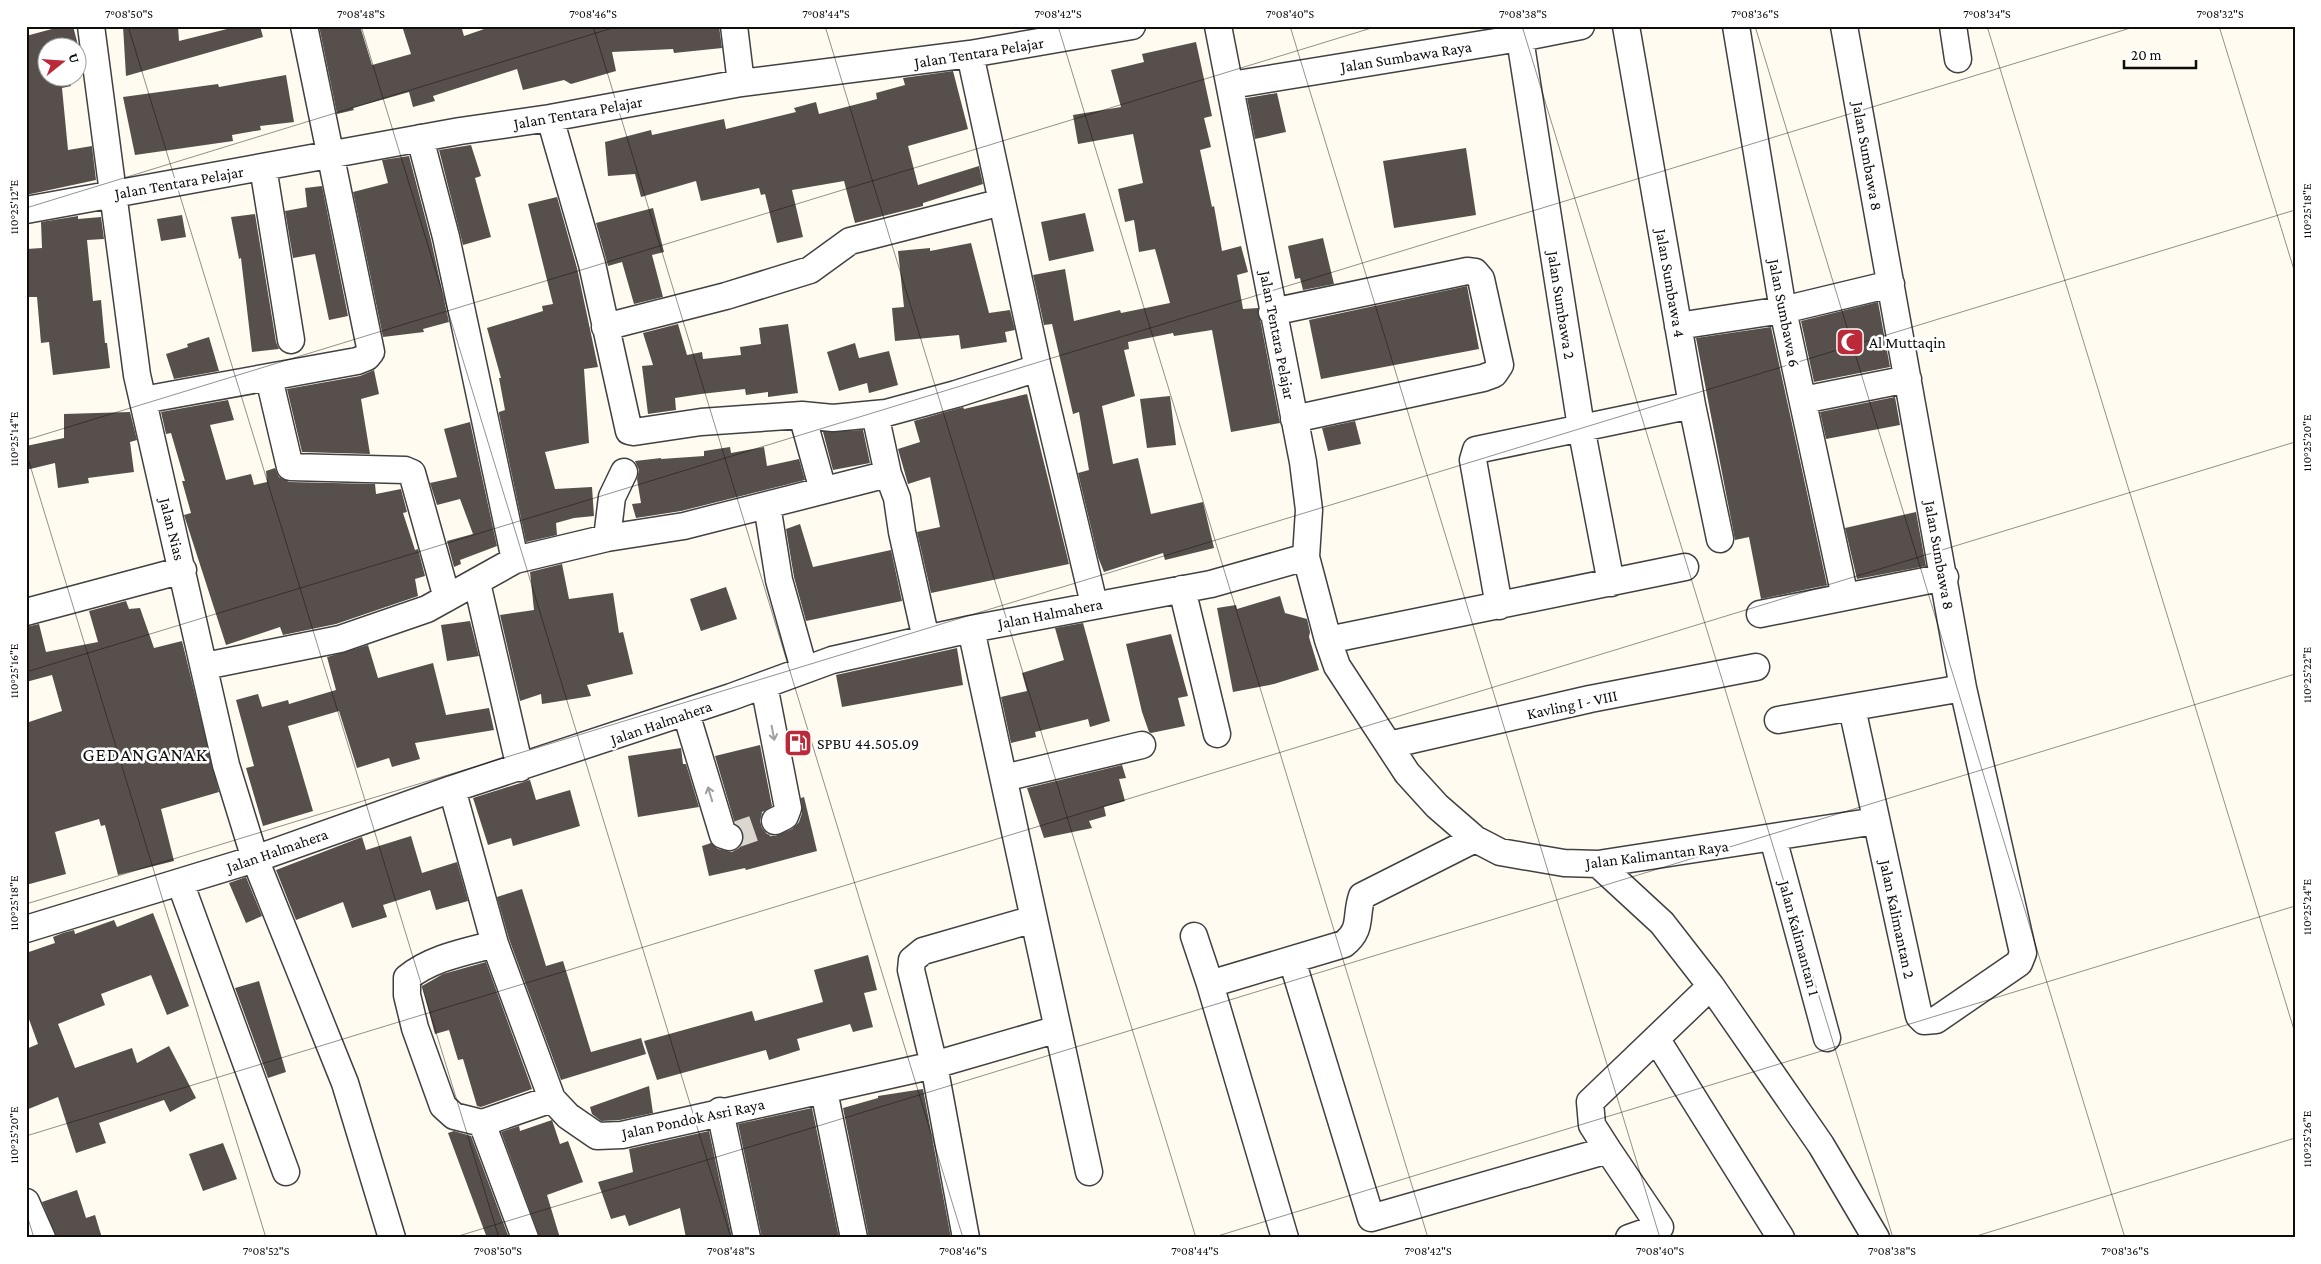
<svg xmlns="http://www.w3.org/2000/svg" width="2321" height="1264" font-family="'Crimson Pro',serif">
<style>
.building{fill:#574f4b}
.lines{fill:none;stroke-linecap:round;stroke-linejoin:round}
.minor-tunnel{stroke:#dbd7ce;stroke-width:26;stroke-dasharray:26 13;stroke-linecap:butt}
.minor-casing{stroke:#414141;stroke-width:29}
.minor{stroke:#fff;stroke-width:26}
.oneway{stroke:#9f9f9f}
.ticks{fill:none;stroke:#0e0e0e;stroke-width:1;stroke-opacity:0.45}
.labels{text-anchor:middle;stroke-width:5;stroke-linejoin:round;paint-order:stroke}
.street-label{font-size:16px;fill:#0e0e0e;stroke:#fff}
.poi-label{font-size:16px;fill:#0e0e0e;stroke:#fff;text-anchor:start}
.quarter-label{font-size:19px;letter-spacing:1px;fill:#0e0e0e;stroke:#fff}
.neatline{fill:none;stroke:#0e0e0e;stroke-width:2}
.ticks-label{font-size:12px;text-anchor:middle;fill:#0e0e0e}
</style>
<rect width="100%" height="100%" fill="#fffbf0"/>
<!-- building -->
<path class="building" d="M 63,26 L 73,26 L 79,49 L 82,70 L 78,71 L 78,48 L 48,48 L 48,78 L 68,78 L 71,86 L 62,88 L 68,150 L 92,146 L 96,180 L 26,195 L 26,36 Z
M 123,26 L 178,26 L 179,41 L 239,26 L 260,26 L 263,37 L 126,76 Z
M 319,26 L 360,26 L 372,65 L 411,54 L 402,26 L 461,26 L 464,36 L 493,26 L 719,26 L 722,48 L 674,53 L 673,49 L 612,52 L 616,71 L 571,84 L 564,80 L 523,90 L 517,69 L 433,96 L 435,101 L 413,107 L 409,92 L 353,108 L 354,110 L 337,114 Z
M 1196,42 L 1212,116 L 1204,118 L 1211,147 L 1200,150 L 1212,207 L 1214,206 L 1222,251 L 1241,246 L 1248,272 L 1237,275 L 1243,309 L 1258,308 L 1280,423 L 1231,432 L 1212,330 L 1174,336 L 1173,333 L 1128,342 L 1129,349 L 1124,350 L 1135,396 L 1102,406 L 1113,464 L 1138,458 L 1151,514 L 1203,502 L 1214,548 L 1165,560 L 1163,553 L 1104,572 L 1098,557 L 1078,473 L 1089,470 L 1079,412 L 1073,414 L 1052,324 L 1044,325 L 1033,275 L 1065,269 L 1074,321 L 1120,310 L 1121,313 L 1170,303 L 1155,249 L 1139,252 L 1134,220 L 1125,222 L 1118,189 L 1143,183 L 1133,134 L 1078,144 L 1073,115 L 1121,107 L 1111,70 L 1144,62 L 1142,54 Z
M 953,71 L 968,129 L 908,146 L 918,185 L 979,166 L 983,184 L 923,203 L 923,206 L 855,223 L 844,181 L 792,190 L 803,237 L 777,243 L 765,194 L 761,195 L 759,188 L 701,201 L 696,181 L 641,197 L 635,174 L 608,176 L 605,142 L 651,130 L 652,135 L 724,119 L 726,129 L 796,112 L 794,108 L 816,102 L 819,114 L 877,99 L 876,93 L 905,85 L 903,78 Z
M 286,75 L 294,122 L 260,126 L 261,130 L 232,135 L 233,141 L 135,155 L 123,97 L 218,84 L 219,87 Z
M 1277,93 L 1286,132 L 1255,139 L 1247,98 Z
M 471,145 L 481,176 L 475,178 L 491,237 L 463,245 L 439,150 Z
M 1466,148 L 1476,215 L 1394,228 L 1383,161 Z
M 409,156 L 431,240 L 449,322 L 423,329 L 424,332 L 383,337 L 353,192 L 388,183 L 382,160 Z
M 322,186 L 348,316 L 329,320 L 315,254 L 293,258 L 285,211 L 307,207 L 305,188 Z
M 557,197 L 577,268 L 598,367 L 584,369 L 589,443 L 545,452 L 555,489 L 592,487 L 594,516 L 574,518 L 556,523 L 557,535 L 526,542 L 499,414 L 499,412 L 505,410 L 499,378 L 501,378 L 487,328 L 543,311 L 542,306 L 553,304 L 528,204 Z
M 653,208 L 664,252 L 652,255 L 663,297 L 634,304 L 622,262 L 608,266 L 596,223 Z
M 1085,213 L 1094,251 L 1049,261 L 1041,222 Z
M 255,214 L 276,342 L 279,349 L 252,352 L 241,258 L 239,259 L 231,217 Z
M 182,215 L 186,237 L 161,241 L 157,219 Z
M 78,216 L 78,219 L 101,217 L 104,239 L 87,240 L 93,301 L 101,300 L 105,343 L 107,343 L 110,368 L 53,375 L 49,342 L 41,343 L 37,297 L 26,297 L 26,249 L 42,248 L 41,222 Z
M 1323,238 L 1334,284 L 1303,290 L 1300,278 L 1295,279 L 1288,246 Z
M 971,243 L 989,313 L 1010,310 L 1015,330 L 1005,332 L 1007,342 L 961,349 L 959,335 L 895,341 L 892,308 L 904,307 L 898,251 L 930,248 L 930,251 Z
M 1467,286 L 1479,349 L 1321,379 L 1309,320 Z
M 1878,302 L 1890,367 L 1814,382 L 1801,321 Z
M 678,324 L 687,355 L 702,352 L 703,359 L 741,355 L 740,347 L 761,344 L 759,328 L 788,324 L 798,393 L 768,397 L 768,392 L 746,395 L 745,389 L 701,394 L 675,398 L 676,410 L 648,414 L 642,366 L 653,365 L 643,333 Z
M 1771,327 L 1827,585 L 1761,599 L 1749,537 L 1735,540 L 1696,338 Z
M 209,337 L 219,371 L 174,379 L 166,354 L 188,347 L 187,344 Z
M 855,343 L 859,358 L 889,351 L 898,385 L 869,393 L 867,383 L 839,391 L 827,352 Z
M 374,370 L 379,394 L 361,399 L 370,454 L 302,452 L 287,389 L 360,376 Z
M 1027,394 L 1069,564 L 931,593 L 917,532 L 940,527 L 930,477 L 908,484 L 898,449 L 920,442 L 914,421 L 963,407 L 964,409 Z
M 1170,396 L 1176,445 L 1147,448 L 1140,399 Z
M 1895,397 L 1900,425 L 1826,439 L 1820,412 Z
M 228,400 L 234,420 L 210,425 L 226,480 L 251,474 L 254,485 L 267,482 L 266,471 L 275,468 L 279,477 L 289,482 L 375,484 L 376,494 L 401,489 L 407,512 L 403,513 L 415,550 L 418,549 L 425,576 L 415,579 L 418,596 L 336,624 L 283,635 L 280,627 L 226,645 L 184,515 L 191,513 L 182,481 L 185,481 L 171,433 L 166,434 L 161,412 Z
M 130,412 L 137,440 L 130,442 L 134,472 L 88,478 L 89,483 L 58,488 L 55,463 L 26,470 L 26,446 L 64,438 L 64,414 Z
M 1355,421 L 1361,444 L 1328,451 L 1322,428 Z
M 470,422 L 497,546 L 460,560 L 461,564 L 454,567 L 447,541 L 473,534 L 460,499 L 437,505 L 430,483 L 457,477 L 444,429 Z
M 863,430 L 870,463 L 833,470 L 823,432 Z
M 730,447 L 731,453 L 764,447 L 767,466 L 799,459 L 805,480 L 681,511 L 636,518 L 632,504 L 641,503 L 637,479 L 639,470 L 635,461 L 661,458 L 661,459 L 704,456 L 704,451 Z
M 1916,512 L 1926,566 L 1857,579 L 1845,528 Z
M 800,524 L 813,567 L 891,550 L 902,601 L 806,621 L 794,577 L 786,529 Z
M 562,564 L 569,599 L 613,593 L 619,633 L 623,632 L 633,674 L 587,685 L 591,696 L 542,704 L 541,694 L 520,701 L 500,615 L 534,610 L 530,572 Z
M 726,587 L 737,619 L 701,631 L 690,599 Z
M 1280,596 L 1285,613 L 1307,619 L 1310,632 L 1309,637 L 1319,670 L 1274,684 L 1233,692 L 1217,608 L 1236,605 L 1237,609 Z
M 126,601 L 129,609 L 140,608 L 154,648 L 182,641 L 219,792 L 161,809 L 174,861 L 118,875 L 105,825 L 101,826 L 99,819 L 55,832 L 66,874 L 26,885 L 26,723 L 62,711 L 52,675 L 26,682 L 26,627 L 39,624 L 46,652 L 98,642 L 89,611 Z
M 470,621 L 479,656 L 447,661 L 441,625 Z
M 1083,623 L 1110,721 L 1090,727 L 1088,719 L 1035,732 L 1036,737 L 1011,743 L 1001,697 L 1027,691 L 1022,673 L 1064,660 L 1055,628 Z
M 1171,634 L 1188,696 L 1178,698 L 1185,726 L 1151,733 L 1149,732 L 1142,712 L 1126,644 Z
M 368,645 L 378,678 L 433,663 L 446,715 L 489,708 L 494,730 L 415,743 L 420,759 L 392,767 L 389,758 L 357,768 L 339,711 L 288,726 L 313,811 L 263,826 L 246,768 L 254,766 L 236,700 L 258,694 L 262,707 L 288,700 L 289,704 L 336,690 L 327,657 Z
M 957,648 L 963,685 L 842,707 L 836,675 Z
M 760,745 L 772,806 L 762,813 L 760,821 L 762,828 L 767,834 L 775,836 L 792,829 L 799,822 L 802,813 L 801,798 L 804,797 L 817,851 L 746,870 L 745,868 L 709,876 L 702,846 L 711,843 L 718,849 L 732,852 L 739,848 L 743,842 L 744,834 L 740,827 L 735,824 L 715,756 Z
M 681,748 L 683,764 L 686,764 L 699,807 L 638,817 L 628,756 Z
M 1122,765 L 1126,778 L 1119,779 L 1125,801 L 1104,807 L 1106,816 L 1089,821 L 1092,828 L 1044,838 L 1027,788 Z
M 530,780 L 536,800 L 570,790 L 580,826 L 513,846 L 511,838 L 488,845 L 473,798 Z
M 411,836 L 422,873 L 457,862 L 468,901 L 436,910 L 430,890 L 383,905 L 387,917 L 352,928 L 343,902 L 296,920 L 276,870 L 362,837 L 366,850 Z
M 246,877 L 262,916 L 246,923 L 229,883 Z
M 522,889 L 546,966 L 563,961 L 591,1052 L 641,1038 L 646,1054 L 561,1080 L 509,939 L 497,897 Z
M 153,913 L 189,1006 L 167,1015 L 151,975 L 101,994 L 105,1005 L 58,1024 L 75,1068 L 132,1048 L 137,1063 L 169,1046 L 196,1098 L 170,1112 L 164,1100 L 99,1123 L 106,1143 L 76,1153 L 58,1097 L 26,1110 L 26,1049 L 38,1044 L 26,1011 L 26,953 L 55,943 L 53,937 L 63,933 L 74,930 L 75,934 L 114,920 L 117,927 Z
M 868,955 L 877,990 L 864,993 L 873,1027 L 853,1032 L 850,1024 L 797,1039 L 800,1050 L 769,1060 L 766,1050 L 657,1080 L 644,1041 L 752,1011 L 755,1021 L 823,1002 L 814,970 Z
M 486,962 L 532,1089 L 481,1107 L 477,1106 L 463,1059 L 458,1060 L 449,1030 L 435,1034 L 422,986 L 443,974 Z
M 259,981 L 286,1072 L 268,1078 L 235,988 Z
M 649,1086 L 653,1113 L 620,1120 L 601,1121 L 592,1114 L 590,1107 Z
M 923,1089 L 951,1238 L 869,1238 L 843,1108 L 878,1098 L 878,1096 Z
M 812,1108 L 839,1238 L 762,1238 L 738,1124 Z
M 552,1120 L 560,1144 L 568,1141 L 583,1182 L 547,1195 L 560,1238 L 540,1238 L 501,1132 L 519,1126 L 520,1131 Z
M 454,1131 L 471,1136 L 509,1238 L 487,1238 L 448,1133 Z
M 709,1131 L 732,1238 L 686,1238 L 680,1208 L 629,1226 L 625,1215 L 611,1219 L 598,1182 L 633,1172 L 629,1149 Z
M 223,1143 L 237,1179 L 203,1191 L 189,1154 Z
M 77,1190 L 86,1218 L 95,1215 L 102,1238 L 57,1238 L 42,1202 Z"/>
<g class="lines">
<!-- minor-tunnel -->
<path class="minor-tunnel" d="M 729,837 L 775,821"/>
<defs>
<path id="minor" d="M 91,26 L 137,375 L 226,765 L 255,859 L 345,1083 L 392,1238
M 734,26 L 741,83
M 1218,26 L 1303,462 L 1309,510 L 1306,557 L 1328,640 L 1337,666 L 1407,773 L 1437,806 L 1475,839 L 1500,852 L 1564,863 L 1598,864 L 1876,821
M 1518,26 L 1581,427 L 1611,583
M 1626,26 L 1692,405 L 1720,539
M 1736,26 L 1783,310 L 1845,597
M 1844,26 L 1963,688 L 2023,953 L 2019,963 L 1936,1020 L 1924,1021 L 1919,1016 L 1852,708
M 1953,26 L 1958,59
M 970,54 L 1038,368 L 1094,604
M 1231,85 L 1520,38 L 1581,26
M 550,118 L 592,264 L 629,431 L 634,432 L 701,422 L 802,415 L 833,418 L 886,413 L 956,394 L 1038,368
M 420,138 L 446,237 L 515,560
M 263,167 L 291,340
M 26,210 L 460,131 L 550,118 L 741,83 L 970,54 L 1132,26
M 1272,312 L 1467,271 L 1475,272 L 1481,279 L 1500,365 L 1494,374 L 1483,378 L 1294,419
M 1678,326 L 1783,310 L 1891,284
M 605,327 L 726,296 L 810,270 L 850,241 L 1002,202
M 269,378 L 290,467 L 405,470 L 412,473 L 447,598
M 143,400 L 357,361 L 367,357 L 371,352 L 304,26
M 1803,400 L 1908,379
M 875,414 L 888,474 L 897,498 L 902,532 L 926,639
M 802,415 L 823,490
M 767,505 L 779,580 L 804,669
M 607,538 L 612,497 L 624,472
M 477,583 L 520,768
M 1182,589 L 1217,734
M 1499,606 L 1473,460 L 1476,450 L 1692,405
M 26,612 L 183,570
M 1760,614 L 1945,577
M 971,629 L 1089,1172
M 1328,640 L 1685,567
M 205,666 L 340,639 L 427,609 L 515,560 L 607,538 L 684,526 L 888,474
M 764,685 L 788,808 L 785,816 L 775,821
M 686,713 L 723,835 L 729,837
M 1778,720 L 1963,688
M 1389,745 L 1590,699 L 1756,667
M 1004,778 L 1142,745
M 452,789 L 495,944 L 552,1099 L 568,1116 L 597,1136 L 622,1135 L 934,1065 L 966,1238
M 1773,838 L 1827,1038
M 1598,864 L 1662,923 L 1711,986 L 1821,1145 L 1876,1238
M 180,882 L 286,1172
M 1034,919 L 923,951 L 912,960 L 911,970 L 934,1065 L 1058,1029
M 26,929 L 255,859 L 452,789 L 731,697 L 832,660 L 971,629 L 1211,584 L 1306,557
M 1194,936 L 1210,984
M 495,944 C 465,952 431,958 407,978 L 407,995 L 415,1028 L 443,1106 L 454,1116 L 482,1123 L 552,1099
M 1292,960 L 1371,1218 L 1608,1150 L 1592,1125 L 1590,1102 L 1711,986
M 1657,1040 L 1781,1238
M 824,1091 L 854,1238
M 720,1111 L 747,1238
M 482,1123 L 525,1238
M 1608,1150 L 1660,1227 L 1629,1238
M 26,1202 L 42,1238
M 1285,1238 L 1210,984 L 1344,944 C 1363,929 1355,916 1362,896 L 1475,839"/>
</defs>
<!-- minor casing -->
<use href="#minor" class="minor-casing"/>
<!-- minor -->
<use href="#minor" class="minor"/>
</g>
<!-- one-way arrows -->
<defs><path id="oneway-shaft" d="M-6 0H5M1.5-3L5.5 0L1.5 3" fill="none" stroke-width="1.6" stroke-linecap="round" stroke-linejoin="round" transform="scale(1.25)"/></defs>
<g class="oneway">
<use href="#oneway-shaft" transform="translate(773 733) rotate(79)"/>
<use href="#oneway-shaft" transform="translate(710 794) rotate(-107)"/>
</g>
<!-- ticks -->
<path class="ticks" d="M 128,26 L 499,1238M 361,26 L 731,1238M 593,26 L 963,1238M 825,26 L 1196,1238M 1058,26 L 1428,1238M 1290,26 L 1660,1238M 1522,26 L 1893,1238M 1755,26 L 2125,1238M 1987,26 L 2295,1033M 2219,26 L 2295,273M 26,208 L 619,26M 26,440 L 1378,26M 26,452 L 266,1238M 26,672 L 2137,26M 26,904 L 2295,210M 26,1136 L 2295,442M 26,1212 L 34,1238M 452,1238 L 2295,674M 1211,1238 L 2295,906M 1970,1238 L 2295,1138"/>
<!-- icons -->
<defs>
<symbol id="mosque-square" viewBox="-11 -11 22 22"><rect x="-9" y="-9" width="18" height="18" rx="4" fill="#bb2a39" stroke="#fff"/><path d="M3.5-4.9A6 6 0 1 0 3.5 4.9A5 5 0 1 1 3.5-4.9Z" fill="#fff"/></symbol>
<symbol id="fuel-square" viewBox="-11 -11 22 22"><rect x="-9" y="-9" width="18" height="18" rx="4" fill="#bb2a39" stroke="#fff"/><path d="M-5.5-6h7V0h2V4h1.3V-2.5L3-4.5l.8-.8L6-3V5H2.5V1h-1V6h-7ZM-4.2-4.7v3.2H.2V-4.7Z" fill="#fff"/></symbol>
</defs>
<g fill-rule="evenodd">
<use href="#mosque-square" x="1834" y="326" width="32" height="32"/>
<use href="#fuel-square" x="782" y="727" width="32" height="32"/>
</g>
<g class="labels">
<!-- street labels -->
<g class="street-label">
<text transform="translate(979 52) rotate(-9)" y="6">Jalan Tentara Pelajar</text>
<text transform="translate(1406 56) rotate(-9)" y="6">Jalan Sumbawa Raya</text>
<text transform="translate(578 112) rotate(-10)" y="6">Jalan Tentara Pelajar</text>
<text transform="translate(1868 156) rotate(80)" y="6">Jalan Sumbawa 8</text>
<text transform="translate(179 182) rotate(-10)" y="6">Jalan Tentara Pelajar</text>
<text transform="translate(1671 283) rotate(80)" y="6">Jalan Sumbawa 4</text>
<text transform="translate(1562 305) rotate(81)" y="6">Jalan Sumbawa 2</text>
<text transform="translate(1785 313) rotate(79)" y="6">Jalan Sumbawa 6</text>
<text transform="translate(1278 335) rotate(79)" y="6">Jalan Tentara Pelajar</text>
<text transform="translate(173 529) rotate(76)" y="6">Jalan Nias</text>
<text transform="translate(1940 555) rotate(80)" y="6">Jalan Sumbawa 8</text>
<text transform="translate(1050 613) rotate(-11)" y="6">Jalan Halmahera</text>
<text transform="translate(1572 704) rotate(-12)" y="6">Kavling I - VIII</text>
<text transform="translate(661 722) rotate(-19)" y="6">Jalan Halmahera</text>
<text transform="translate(277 850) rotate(-19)" y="6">Jalan Halmahera</text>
<text transform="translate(1657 854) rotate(-7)" y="6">Jalan Kalimantan Raya</text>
<text transform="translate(1898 919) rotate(78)" y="6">Jalan Kalimantan 2</text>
<text transform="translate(1800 938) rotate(75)" y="6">Jalan Kalimantan 1</text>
<text transform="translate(693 1118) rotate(-12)" y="6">Jalan Pondok Asri Raya</text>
</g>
<!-- poi labels -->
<g class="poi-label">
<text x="1869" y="348">Al Muttaqin</text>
<text x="817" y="749">SPBU 44.505.09</text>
</g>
<!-- quarter labels -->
<g class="quarter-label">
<text x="145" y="761">GEDANGANAK</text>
</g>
</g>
<!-- border -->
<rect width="2321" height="1264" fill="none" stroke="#ffffff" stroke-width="55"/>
<!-- north arrow -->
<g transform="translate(62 62) rotate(73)"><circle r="24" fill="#ffffff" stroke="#9f9f9f"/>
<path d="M0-4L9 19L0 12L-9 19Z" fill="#bb2a39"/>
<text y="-8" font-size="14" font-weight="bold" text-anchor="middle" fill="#0e0e0e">U</text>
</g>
<!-- scale -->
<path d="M2124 60v8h72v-8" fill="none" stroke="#0e0e0e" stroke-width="2.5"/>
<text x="2131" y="60" font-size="15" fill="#0e0e0e" stroke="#ffffff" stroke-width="4" paint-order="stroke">20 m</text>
<rect x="28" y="28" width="2266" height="1208" class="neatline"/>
<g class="ticks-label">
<text x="129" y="18">7°08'50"S</text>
<text x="361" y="18">7°08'48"S</text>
<text x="593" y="18">7°08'46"S</text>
<text x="826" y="18">7°08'44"S</text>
<text x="1058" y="18">7°08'42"S</text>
<text x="1290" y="18">7°08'40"S</text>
<text x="1523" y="18">7°08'38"S</text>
<text x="1755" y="18">7°08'36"S</text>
<text x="1987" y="18">7°08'34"S</text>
<text x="2220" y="18">7°08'32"S</text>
<text transform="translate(14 207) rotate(-90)" y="4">110°25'12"E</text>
<text transform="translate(2307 211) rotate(-90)" y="4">110°25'18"E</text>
<text transform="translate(14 439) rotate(-90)" y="4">110°25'14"E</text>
<text transform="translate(2307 443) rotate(-90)" y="4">110°25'20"E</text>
<text transform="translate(14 671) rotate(-90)" y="4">110°25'16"E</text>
<text transform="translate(2307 675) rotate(-90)" y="4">110°25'22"E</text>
<text transform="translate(14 903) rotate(-90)" y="4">110°25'18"E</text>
<text transform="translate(2307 907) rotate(-90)" y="4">110°25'24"E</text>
<text transform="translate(14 1135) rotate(-90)" y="4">110°25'20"E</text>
<text transform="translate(2307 1139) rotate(-90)" y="4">110°25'26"E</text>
<text x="266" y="1255">7°08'52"S</text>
<text x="498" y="1255">7°08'50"S</text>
<text x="731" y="1255">7°08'48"S</text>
<text x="963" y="1255">7°08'46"S</text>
<text x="1195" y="1255">7°08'44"S</text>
<text x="1428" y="1255">7°08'42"S</text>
<text x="1660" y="1255">7°08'40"S</text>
<text x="1892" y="1255">7°08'38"S</text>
<text x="2125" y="1255">7°08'36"S</text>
</g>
</svg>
